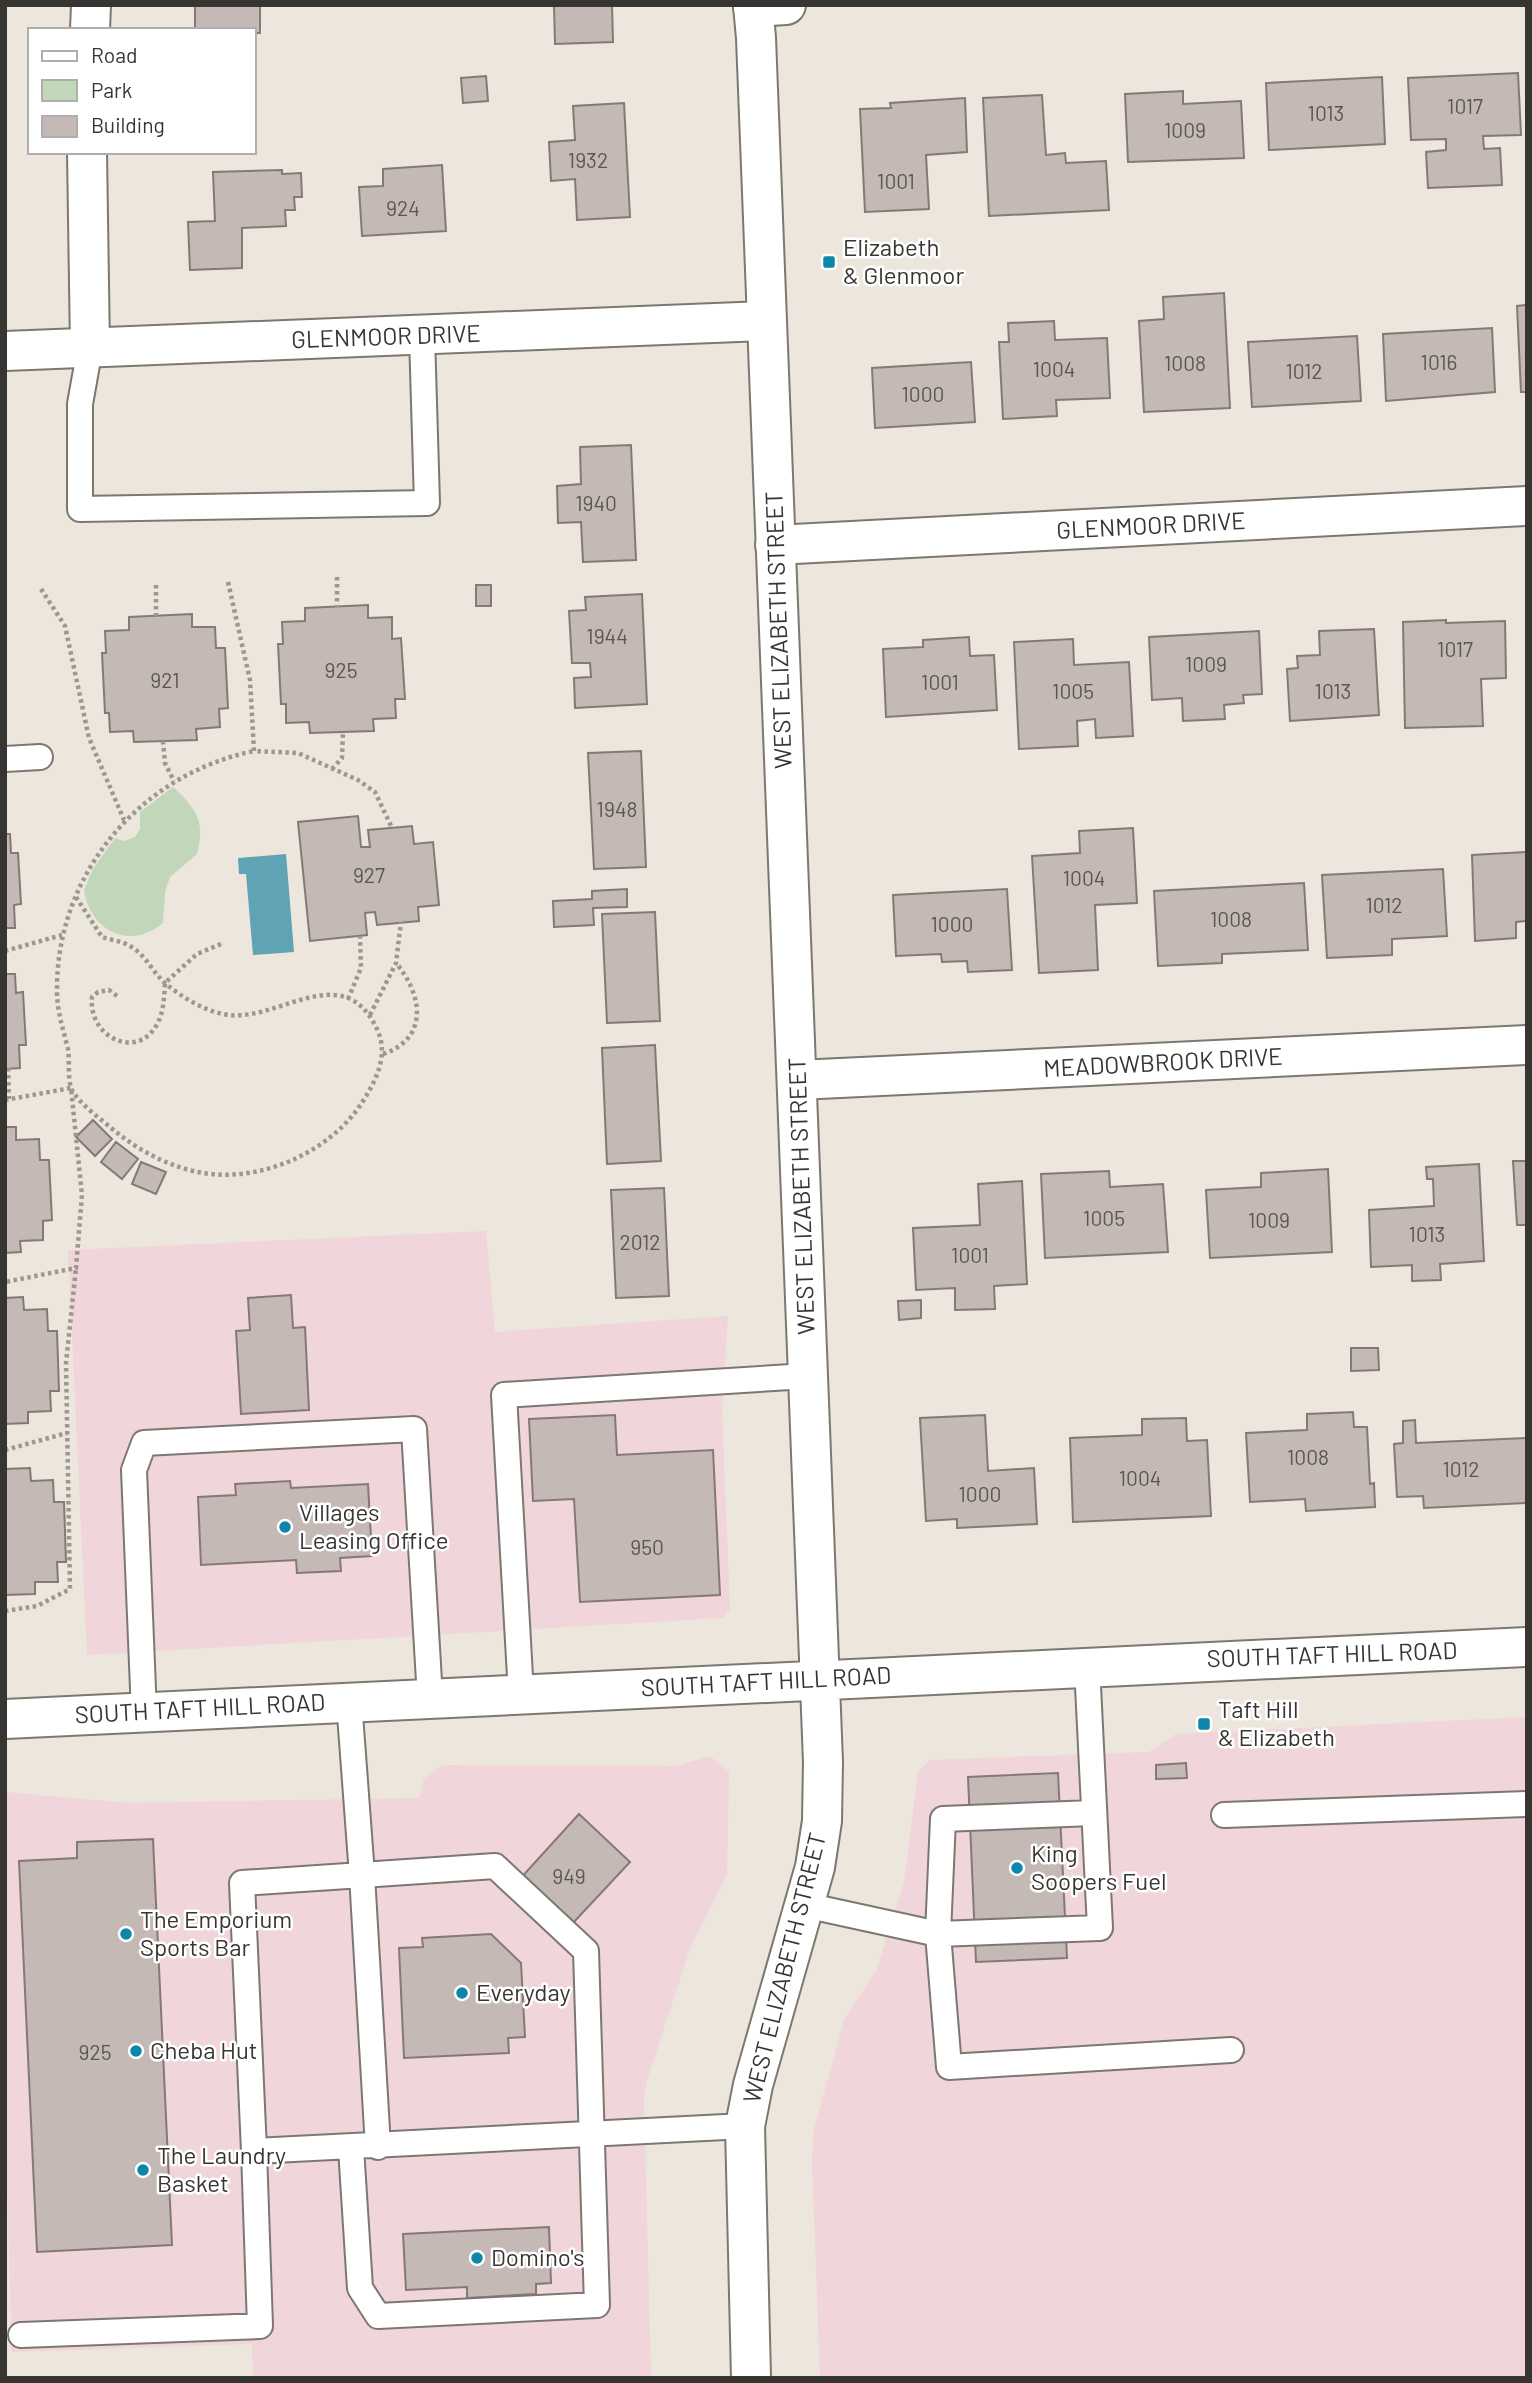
<svg xmlns="http://www.w3.org/2000/svg" width="1532" height="2383" font-family="Barlow,sans-serif">
<style>
.commercial{fill:#f0d5db}
.green{fill:#c2d6b9}
.water{fill:#5fa3b4}
.building{fill:#c5b9b5;stroke:#847976;stroke-width:2}
.lines{fill:none;stroke-linecap:round;stroke-linejoin:round}
.service-casing{stroke:#7d786f;stroke-width:28}
.minor-casing{stroke:#7d786f;stroke-width:42}
.secondary-casing{stroke:#7d786f;stroke-width:42}
.path{stroke:#9c9891;stroke-width:4.5;stroke-dasharray:3.5 3.5;stroke-linecap:butt}
.service{stroke:#fff;stroke-width:24}
.minor{stroke:#fff;stroke-width:38}
.secondary{stroke:#fff;stroke-width:38}
.poi-dot{fill:#0c86aa;stroke:#fff;stroke-width:2.5}
.labels{text-anchor:middle;stroke-width:5;stroke-linejoin:round;paint-order:stroke}
.number-label{font-size:21px;fill:#5a5652}
.poi-label{font-size:24px;fill:#373531;stroke:#fff;text-anchor:start}
.street-label{font-size:24px;fill:#373531;stroke:#fff}
</style>
<rect width="100%" height="100%" fill="#ece6dc"/>
<!-- commercial -->
<path class="commercial" d="M 486,1231 L 495,1332 L 728,1316 L 722,1411 L 730,1609 L 723,1618 L 87,1655 L 68,1250 Z
M 1527,1717 L 1527,2378 L 820,2378 L 812,2162 L 814,2130 L 844,2020 L 877,1969 L 904,1882 L 918,1771 L 930,1760 L 1149,1752 L 1176,1734 Z
M 710,1756 L 729,1772 L 727,1875 L 691,1946 L 647,2080 L 644,2100 L 651,2378 L 253,2378 L 252,2344 L 12,2352 L 5,2127 L 5,1792 L 128,1803 L 419,1798 L 424,1779 L 441,1765 L 676,1766 Z"/>
<!-- green -->
<path class="green" d="M 173,787 C 196,808 206,822 197,854 L 170,877 L 165,892 L 163,923 C 130,951 90,931 84,890 L 93,869 L 115,838 L 123,841 L 135,837 L 140,829 L 140,812 Z"/>
<!-- water -->
<path class="water" d="M 286,854 L 294,952 L 253,955 L 246,874 L 239,874 L 238,858 Z"/>
<!-- building -->
<path class="building" d="M 195,5 L 260,5 L 260,33 L 254,33 L 254,30 L 195,30 Z
M 554,5 L 612,5 L 613,42 L 555,44 Z
M 1518,73 L 1521,135 L 1483,136 L 1484,149 L 1500,148 L 1502,185 L 1428,188 L 1426,152 L 1446,150 L 1446,139 L 1411,140 L 1408,78 Z
M 486,76 L 488,101 L 463,103 L 461,78 Z
M 1382,77 L 1385,144 L 1269,150 L 1266,83 Z
M 1183,91 L 1183,104 L 1241,101 L 1244,158 L 1128,162 L 1125,94 Z
M 1042,95 L 1046,155 L 1065,153 L 1066,163 L 1106,161 L 1109,210 L 989,216 L 983,98 Z
M 965,98 L 967,152 L 926,155 L 929,209 L 865,212 L 860,109 L 891,108 L 890,103 Z
M 624,103 L 630,217 L 577,220 L 575,179 L 551,181 L 549,142 L 575,140 L 573,106 Z
M 442,165 L 446,231 L 362,236 L 359,187 L 383,186 L 383,169 Z
M 282,170 L 282,174 L 301,173 L 302,197 L 294,197 L 295,210 L 285,210 L 286,226 L 242,228 L 242,268 L 190,270 L 188,222 L 215,221 L 213,172 Z
M 1224,293 L 1230,408 L 1144,412 L 1139,321 L 1164,319 L 1163,297 Z
M 1527,305 L 1527,392 L 1521,392 L 1517,306 Z
M 1054,321 L 1055,340 L 1107,338 L 1110,398 L 1056,400 L 1057,416 L 1003,419 L 999,342 L 1009,342 L 1008,323 Z
M 1492,328 L 1495,392 L 1386,401 L 1383,334 Z
M 1357,336 L 1361,401 L 1252,407 L 1248,342 Z
M 971,362 L 975,422 L 875,428 L 872,368 Z
M 631,445 L 636,560 L 583,562 L 581,522 L 558,523 L 557,486 L 581,484 L 580,447 Z
M 476,585 L 491,585 L 491,606 L 476,606 Z
M 642,594 L 647,704 L 575,708 L 574,678 L 591,677 L 590,663 L 572,663 L 569,611 L 586,610 L 585,597 Z
M 368,605 L 368,618 L 392,617 L 392,639 L 401,638 L 405,699 L 395,699 L 396,718 L 373,719 L 374,731 L 310,733 L 309,722 L 286,723 L 286,704 L 281,704 L 278,644 L 283,644 L 282,622 L 305,621 L 305,608 Z
M 192,614 L 192,627 L 215,627 L 216,648 L 225,648 L 228,708 L 219,709 L 220,727 L 196,729 L 197,740 L 134,742 L 133,731 L 110,732 L 109,713 L 105,713 L 102,653 L 106,653 L 105,631 L 129,630 L 129,617 Z
M 1446,620 L 1446,623 L 1505,621 L 1506,678 L 1481,679 L 1483,726 L 1405,728 L 1403,622 Z
M 1374,629 L 1379,715 L 1290,721 L 1287,669 L 1298,668 L 1297,656 L 1320,655 L 1319,631 Z
M 1259,631 L 1262,694 L 1243,695 L 1244,703 L 1224,705 L 1225,719 L 1183,721 L 1182,698 L 1152,700 L 1149,637 Z
M 969,637 L 970,656 L 994,655 L 997,710 L 886,717 L 883,649 L 923,647 L 923,640 Z
M 1073,639 L 1074,665 L 1129,662 L 1133,736 L 1096,738 L 1095,719 L 1077,721 L 1078,746 L 1019,749 L 1014,642 Z
M 641,751 L 646,867 L 594,869 L 588,753 Z
M 358,816 L 361,847 L 370,847 L 368,830 L 412,826 L 414,844 L 433,842 L 439,905 L 418,907 L 419,921 L 377,925 L 375,912 L 365,913 L 367,935 L 310,941 L 298,822 Z
M 1133,828 L 1137,903 L 1095,905 L 1098,970 L 1039,973 L 1032,856 L 1080,853 L 1079,831 Z
M 5,834 L 10,834 L 11,853 L 18,853 L 21,904 L 14,905 L 15,928 L 5,928 Z
M 1527,852 L 1527,921 L 1516,922 L 1516,938 L 1475,941 L 1472,855 Z
M 1443,869 L 1447,936 L 1392,939 L 1392,955 L 1327,958 L 1322,875 Z
M 1304,883 L 1308,950 L 1222,954 L 1222,963 L 1158,966 L 1154,891 Z
M 627,889 L 627,907 L 593,908 L 594,925 L 554,927 L 553,901 L 592,899 L 592,891 Z
M 1007,889 L 1012,970 L 968,972 L 967,961 L 942,962 L 941,954 L 896,956 L 893,895 Z
M 655,912 L 660,1021 L 607,1023 L 602,914 Z
M 5,974 L 15,974 L 16,993 L 23,992 L 26,1045 L 19,1045 L 20,1068 L 5,1069 Z
M 655,1045 L 661,1161 L 607,1164 L 602,1048 Z
M 93,1120 L 112,1139 L 95,1156 L 76,1137 Z
M 5,1127 L 16,1127 L 16,1140 L 39,1139 L 40,1160 L 49,1160 L 52,1220 L 43,1221 L 43,1240 L 20,1241 L 21,1252 L 5,1253 Z
M 116,1142 L 138,1159 L 122,1179 L 101,1162 Z
M 1513,1161 L 1527,1161 L 1527,1225 L 1517,1225 Z
M 141,1162 L 166,1172 L 156,1194 L 132,1184 Z
M 1479,1164 L 1484,1261 L 1440,1264 L 1441,1280 L 1412,1281 L 1412,1265 L 1371,1267 L 1369,1210 L 1434,1206 L 1433,1179 L 1427,1179 L 1426,1167 Z
M 1328,1169 L 1332,1252 L 1210,1258 L 1206,1190 L 1261,1187 L 1261,1173 Z
M 1109,1171 L 1110,1187 L 1163,1184 L 1168,1252 L 1045,1258 L 1041,1174 Z
M 1022,1181 L 1027,1284 L 994,1286 L 995,1309 L 955,1310 L 955,1288 L 916,1290 L 913,1228 L 980,1225 L 978,1184 Z
M 664,1188 L 669,1296 L 616,1298 L 611,1190 Z
M 291,1295 L 293,1328 L 305,1327 L 309,1410 L 241,1414 L 236,1331 L 250,1330 L 248,1298 Z
M 23,1297 L 24,1310 L 47,1309 L 48,1331 L 57,1331 L 59,1391 L 50,1391 L 51,1411 L 28,1412 L 28,1423 L 5,1424 L 5,1298 Z
M 921,1300 L 921,1318 L 899,1320 L 898,1301 Z
M 1351,1348 L 1378,1348 L 1379,1370 L 1351,1371 Z
M 1353,1412 L 1354,1427 L 1367,1427 L 1370,1484 L 1374,1483 L 1375,1507 L 1306,1511 L 1305,1499 L 1250,1502 L 1246,1433 L 1307,1430 L 1307,1414 Z
M 615,1415 L 617,1455 L 713,1450 L 720,1595 L 580,1602 L 574,1499 L 533,1501 L 529,1419 Z
M 985,1415 L 988,1471 L 1034,1468 L 1037,1524 L 957,1528 L 957,1519 L 926,1521 L 920,1418 Z
M 1186,1418 L 1187,1441 L 1207,1440 L 1211,1516 L 1073,1522 L 1070,1438 L 1142,1435 L 1142,1419 Z
M 1415,1420 L 1416,1443 L 1527,1438 L 1527,1503 L 1424,1508 L 1423,1496 L 1397,1497 L 1394,1444 L 1403,1443 L 1403,1421 Z
M 30,1468 L 31,1481 L 53,1480 L 54,1502 L 64,1502 L 66,1562 L 57,1562 L 58,1582 L 35,1582 L 35,1594 L 5,1595 L 5,1469 Z
M 290,1481 L 291,1488 L 368,1484 L 372,1556 L 340,1558 L 341,1571 L 297,1573 L 296,1560 L 201,1565 L 198,1497 L 236,1495 L 235,1484 Z
M 1186,1763 L 1187,1778 L 1156,1779 L 1156,1765 Z
M 1058,1773 L 1067,1958 L 976,1962 L 968,1777 Z
M 579,1814 L 630,1862 L 558,1939 L 508,1892 Z
M 153,1839 L 172,2245 L 37,2252 L 19,1861 L 77,1858 L 77,1842 Z
M 491,1934 L 521,1963 L 525,2037 L 508,2038 L 509,2053 L 404,2058 L 399,1948 L 423,1947 L 422,1938 Z
M 549,2227 L 551,2283 L 536,2284 L 536,2294 L 467,2298 L 467,2287 L 406,2290 L 403,2234 Z"/>
<g class="lines">
<defs>
<path id="service" d="M 90,348 L 80,404 L 80,509 L 427,503 L 422,336
M 5,759 L 40,757
M 1087,1666 L 1100,1928 L 938,1934 L 943,1819 L 1093,1813
M 521,1694 L 504,1395 L 807,1376
M 349,1701 L 362,1875 L 495,1866 L 586,1951 L 597,2305 L 378,2316 L 360,2288 L 351,2148
M 144,1713 L 134,1470 L 144,1443 L 414,1429 L 430,1698
M 1224,1815 L 1527,1804
M 805,1905 L 938,1934 L 949,2067 L 1231,2050
M 254,2151 L 242,1883 L 362,1875 L 378,2147
M 21,2335 L 260,2326 L 254,2151 L 745,2126"/>
<path id="minor" d="M 753,7 L 786,5
M 90,30 L 91,5
M 87,152 L 90,348
M 5,351 L 766,321
M 775,545 L 1527,506
M 798,1080 L 1527,1045"/>
<path id="secondary" d="M 5,1719 L 1527,1647
M 751,2378 L 745,2126 L 753,2085 L 815,1867 L 822,1821 L 823,1762 L 756,38 L 753,5"/>
</defs>
<!-- service casing -->
<use href="#service" class="service-casing"/>
<!-- minor casing -->
<use href="#minor" class="minor-casing"/>
<!-- secondary casing -->
<use href="#secondary" class="secondary-casing"/>
<!-- path -->
<path class="path" d="M 337,577 L 337,607
M 228,582 L 250,680 L 254,751 L 298,753 L 358,780 L 375,792 L 392,828
M 156,585 L 156,616
M 41,589 L 65,626 L 89,738 L 124,820
M 163,741 L 165,763 L 174,781
M 332,769 L 342,758 L 343,732
M 76,897 L 102,937 C 111,940 122,941 130,946 C 147,956 152,972 166,984 C 182,997 203,1010 223,1014 C 275,1026 342,955 377,1029 C 389,1054 377,1079 363,1101 C 330,1154 255,1186 193,1171 C 161,1163 135,1148 110,1127 C 98,1117 80,1104 72,1090 C 67,1079 70,1061 68,1049 C 63,1029 57,1011 57,991 C 56,873 141,774 254,751
M 5,951 L 62,935
M 117,996 L 109,990 L 98,992 L 92,997 C 88,1037 136,1060 156,1026 C 164,1013 164,998 165,983 L 197,954 L 221,944
M 348,999 L 361,968 L 360,936
M 370,1015 L 396,963 L 401,922
M 383,1054 C 430,1038 422,994 396,963
M 8,1068 L 9,1099
M 5,1100 L 71,1088 L 82,1195 L 76,1268 L 5,1282
M 5,1450 L 67,1433
M 5,1611 L 37,1606 L 70,1589 L 66,1363 L 76,1268"/>
<!-- service -->
<use href="#service" class="service"/>
<!-- minor -->
<use href="#minor" class="minor"/>
<!-- secondary -->
<use href="#secondary" class="secondary"/>
</g>
<!-- markers -->
<g class="poi-dot">
<rect x="822" y="255" width="14" height="14" rx="3.5"/>
<circle cx="285" cy="1527" r="7"/>
<rect x="1197" y="1717" width="14" height="14" rx="3.5"/>
<circle cx="1017" cy="1868" r="7"/>
<circle cx="126" cy="1934" r="7"/>
<circle cx="462" cy="1993" r="7"/>
<circle cx="136" cy="2051" r="7"/>
<circle cx="143" cy="2170" r="7"/>
<circle cx="477" cy="2258" r="7"/>
</g>
<g class="labels">
<!-- number labels -->
<g class="number-label">
<text x="1465" y="114">1017</text>
<text x="1326" y="121">1013</text>
<text x="1185" y="138">1009</text>
<text x="588" y="168">1932</text>
<text x="896" y="189">1001</text>
<text x="403" y="216">924</text>
<text x="1439" y="370">1016</text>
<text x="1185" y="371">1008</text>
<text x="1054" y="377">1004</text>
<text x="1304" y="379">1012</text>
<text x="923" y="402">1000</text>
<text x="596" y="511">1940</text>
<text x="607" y="644">1944</text>
<text x="1455" y="657">1017</text>
<text x="1206" y="672">1009</text>
<text x="341" y="678">925</text>
<text x="165" y="688">921</text>
<text x="940" y="690">1001</text>
<text x="1073" y="699">1005</text>
<text x="1333" y="699">1013</text>
<text x="617" y="817">1948</text>
<text x="369" y="883">927</text>
<text x="1084" y="886">1004</text>
<text x="1384" y="913">1012</text>
<text x="1231" y="927">1008</text>
<text x="952" y="932">1000</text>
<text x="1104" y="1226">1005</text>
<text x="1269" y="1228">1009</text>
<text x="1427" y="1242">1013</text>
<text x="640" y="1250">2012</text>
<text x="970" y="1263">1001</text>
<text x="1308" y="1465">1008</text>
<text x="1461" y="1477">1012</text>
<text x="1140" y="1486">1004</text>
<text x="980" y="1502">1000</text>
<text x="647" y="1555">950</text>
<text x="569" y="1884">949</text>
<text x="95" y="2060">925</text>
</g>
<!-- poi labels -->
<g class="poi-label">
<text x="843" y="256">Elizabeth<tspan x="843" dy="28">&amp; Glenmoor</tspan></text>
<text x="299" y="1521">Villages<tspan x="299" dy="28">Leasing Office</tspan></text>
<text x="1218" y="1718">Taft Hill<tspan x="1218" dy="28">&amp; Elizabeth</tspan></text>
<text x="1031" y="1862">King<tspan x="1031" dy="28">Soopers Fuel</tspan></text>
<text x="140" y="1928">The Emporium<tspan x="140" dy="28">Sports Bar</tspan></text>
<text x="476" y="2001">Everyday</text>
<text x="150" y="2059">Cheba Hut</text>
<text x="157" y="2164">The Laundry<tspan x="157" dy="28">Basket</tspan></text>
<text x="491" y="2266">Domino's</text>
</g>
<!-- street labels -->
<g class="street-label">
<text transform="translate(386 337) rotate(-2)" y="8">GLENMOOR DRIVE</text>
<text transform="translate(1151 526) rotate(-3)" y="8">GLENMOOR DRIVE</text>
<text transform="translate(779 630) rotate(-92)" y="8">WEST ELIZABETH STREET</text>
<text transform="translate(1163 1063) rotate(-3)" y="8">MEADOWBROOK DRIVE</text>
<text transform="translate(802 1196) rotate(-92)" y="8">WEST ELIZABETH STREET</text>
<text transform="translate(1332 1655) rotate(-2)" y="8">SOUTH TAFT HILL ROAD</text>
<text transform="translate(766 1682) rotate(-3)" y="8">SOUTH TAFT HILL ROAD</text>
<text transform="translate(200 1709) rotate(-3)" y="8">SOUTH TAFT HILL ROAD</text>
<text transform="translate(785 1968) rotate(-76)" y="8">WEST ELIZABETH STREET</text>
</g>
</g>
<!-- border -->
<rect width="1532" height="2383" fill="none" stroke="#373531" stroke-width="14"/>
<!-- legend -->
<rect x="28" y="28" width="228" height="126" fill="#ffffff" stroke="#afaead" stroke-width="2"/>
<rect x="42" y="51" width="35" height="10" fill="#ffffff" stroke="#afaead" stroke-width="2"/>
<text x="91" y="63" font-size="21" fill="#373531">Road</text>
<rect x="42" y="80" width="35" height="21" fill="#c2d6b9" stroke="#afaead" stroke-width="2"/>
<text x="91" y="98" font-size="21" fill="#373531">Park</text>
<rect x="42" y="116" width="35" height="21" fill="#c5b9b5" stroke="#afaead" stroke-width="2"/>
<text x="91" y="133" font-size="21" fill="#373531">Building</text>
</svg>
